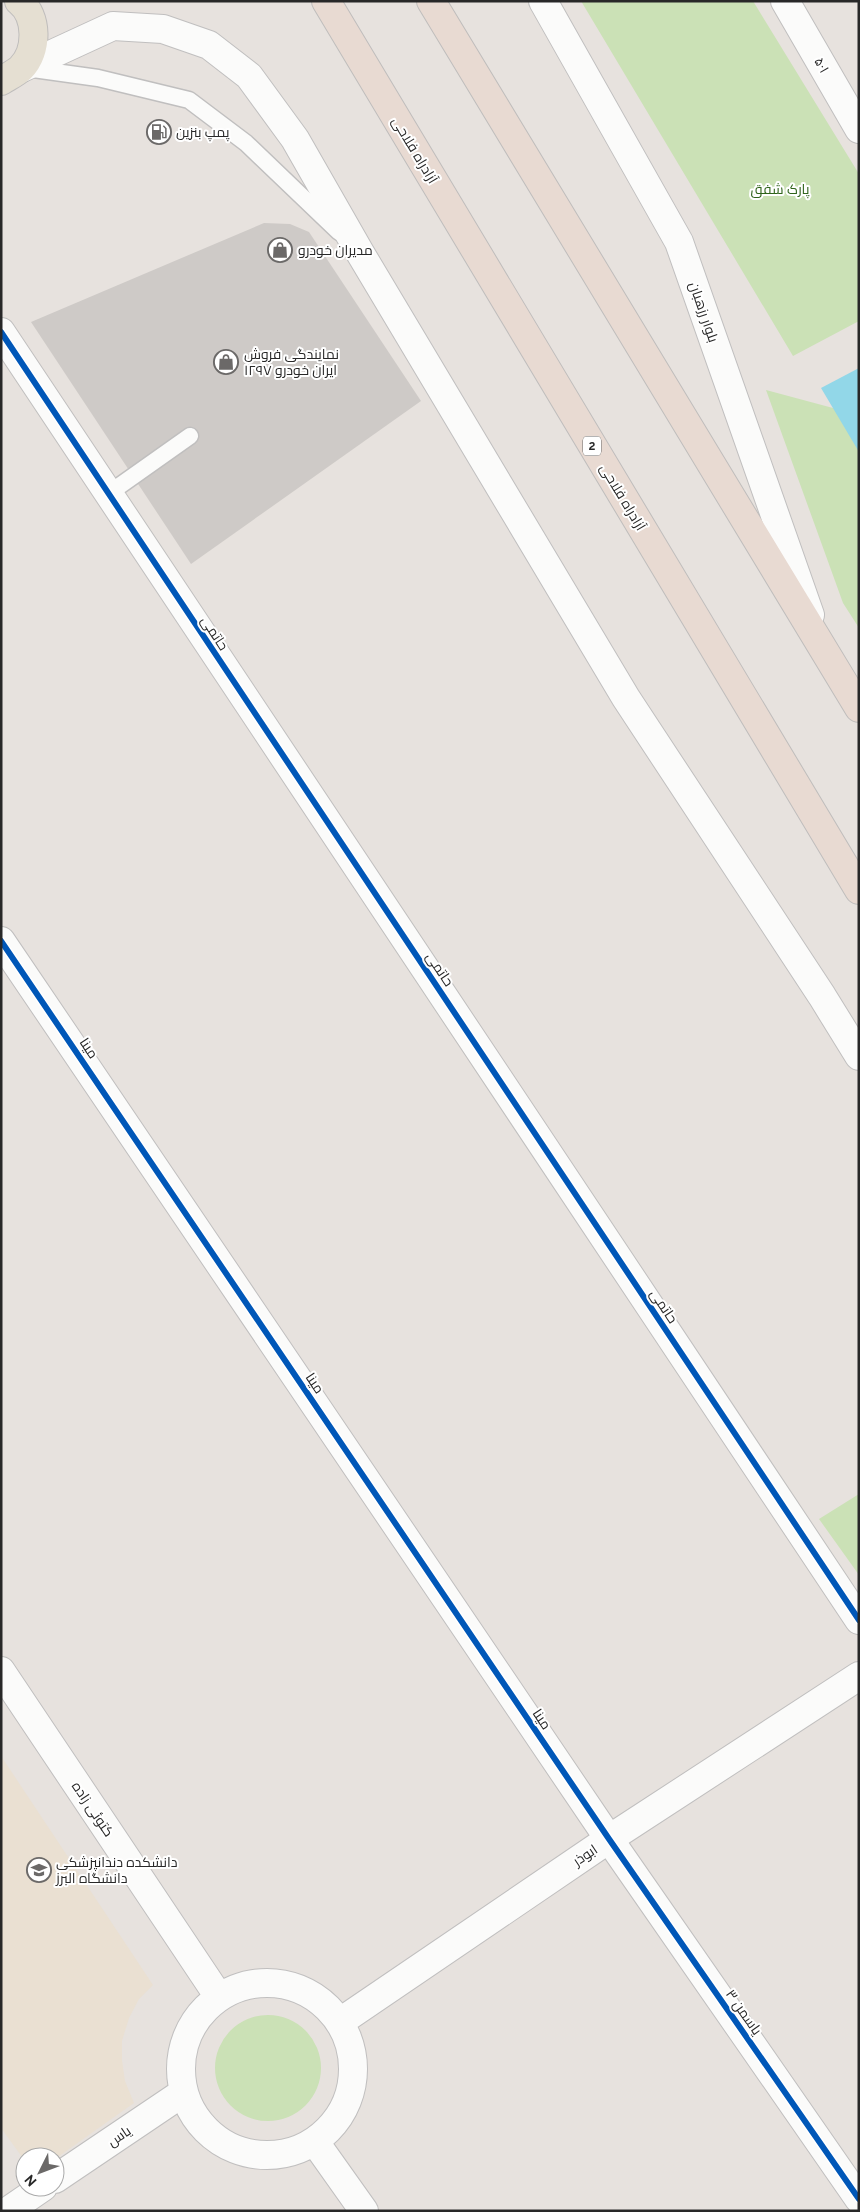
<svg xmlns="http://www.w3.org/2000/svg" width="860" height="2212" font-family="Overpass,Cairo,sans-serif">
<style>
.education{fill:#eae0d2}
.green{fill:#cbe1b6}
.water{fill:#92d7e8}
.building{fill:#cecac7}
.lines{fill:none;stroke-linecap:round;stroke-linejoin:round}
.lane-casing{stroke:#c0bfbf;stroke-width:19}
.street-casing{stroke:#c0bfbf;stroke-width:30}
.secondary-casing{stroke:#c0bfbf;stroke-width:30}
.primary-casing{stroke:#bfbdbc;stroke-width:30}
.highway-casing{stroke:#bfbdbc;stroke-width:30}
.lane{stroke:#fbfbfa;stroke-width:16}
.street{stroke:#fbfbfa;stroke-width:28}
.secondary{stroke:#fbfbfa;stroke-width:28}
.primary{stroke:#e5dfd2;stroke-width:28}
.highway{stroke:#e8dad2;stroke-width:28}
.cycleway-casing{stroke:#fff;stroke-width:9}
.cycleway{stroke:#0057b8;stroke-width:6}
.labels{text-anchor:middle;stroke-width:4;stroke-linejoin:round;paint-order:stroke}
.shield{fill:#fff;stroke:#686868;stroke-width:1}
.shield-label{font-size:12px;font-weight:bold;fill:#282828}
.street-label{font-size:14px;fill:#282828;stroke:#fff}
.poi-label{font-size:14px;fill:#282828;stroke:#fff;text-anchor:start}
.park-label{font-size:14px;fill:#2e631a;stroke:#fff}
</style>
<rect width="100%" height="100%" fill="#e7e2de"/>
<!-- education -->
<path class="education" d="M 1,1756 L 153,1985 L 139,1999 L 129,2018 L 122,2041 L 122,2060 L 125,2081 L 134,2103 L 55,2159 L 25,2157 L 25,2161 L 1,2128 Z"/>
<!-- green -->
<path class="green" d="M 581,1 L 753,1 L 859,174 L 859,321 L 793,356 Z
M 766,390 L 859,415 L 859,628 L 843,603 Z
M 859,1494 L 859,1575 L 819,1519 Z
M215 2068a53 53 0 1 1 106 0a53 53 0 1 1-106 0Z"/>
<!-- water -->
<path class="water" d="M 859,368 L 859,452 L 821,388 Z"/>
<!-- building -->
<path class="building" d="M 264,223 L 290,224 L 309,232 L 421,401 L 191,564 L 31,322 Z"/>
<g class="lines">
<defs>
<path id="lane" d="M 26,68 L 98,78 L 189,100 L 246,143 L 339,232
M 108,494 L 190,436"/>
<path id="street" d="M 785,1 L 859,129
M 1,332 L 859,1620
M 1,941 L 609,1839 L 859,2199"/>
<path id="secondary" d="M 543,1 L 679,242 L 810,615
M 22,68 L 113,26 L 163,29 L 209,45 L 249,76 L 295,139 L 359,251 L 626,698 L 822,996 L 859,1056
M 1,1671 L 219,1997
M181 2069a86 86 0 1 1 172 0a86 86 0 1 1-172 0Z
M 340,2022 L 609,1839 L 859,1676
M 315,2142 L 364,2211
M 55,2179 L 184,2092
M 8,2211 L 43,2187"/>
<path id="primary" d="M 1,81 C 7,77 16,73 21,68 C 38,51 38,16 19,1"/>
<path id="highway" d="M 326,1 L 859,890
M 431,1 L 859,708"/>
</defs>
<!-- lane casing -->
<use href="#lane" class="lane-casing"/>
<!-- street casing -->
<use href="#street" class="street-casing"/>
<!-- secondary casing -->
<use href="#secondary" class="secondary-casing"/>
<!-- primary casing -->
<use href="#primary" class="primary-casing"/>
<!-- highway casing -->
<use href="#highway" class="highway-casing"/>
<!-- lane -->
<use href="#lane" class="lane"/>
<!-- street -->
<use href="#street" class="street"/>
<!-- secondary -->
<use href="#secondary" class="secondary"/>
<!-- primary -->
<use href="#primary" class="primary"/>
<!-- highway -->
<use href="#highway" class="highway"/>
<defs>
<path id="cycleway" d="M 1,332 L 859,1620
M 1,941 L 609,1839 L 859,2199"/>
</defs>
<!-- cycleway casing -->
<use href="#cycleway" class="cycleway-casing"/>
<!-- cycleway -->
<use href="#cycleway" class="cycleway"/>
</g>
<!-- icons -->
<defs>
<symbol id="fuel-ring" viewBox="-11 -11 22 22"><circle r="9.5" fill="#fff" stroke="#6b6968" stroke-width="1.5"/><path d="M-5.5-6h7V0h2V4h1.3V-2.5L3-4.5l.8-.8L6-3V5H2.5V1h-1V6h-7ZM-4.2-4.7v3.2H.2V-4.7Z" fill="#6b6968"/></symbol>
<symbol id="shop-ring" viewBox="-11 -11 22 22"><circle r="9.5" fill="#fff" stroke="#6b6968" stroke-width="1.5"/><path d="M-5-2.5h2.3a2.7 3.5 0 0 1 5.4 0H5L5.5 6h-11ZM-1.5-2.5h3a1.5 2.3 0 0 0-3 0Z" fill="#6b6968"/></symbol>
<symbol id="university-ring" viewBox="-11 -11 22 22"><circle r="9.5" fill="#fff" stroke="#6b6968" stroke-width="1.5"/><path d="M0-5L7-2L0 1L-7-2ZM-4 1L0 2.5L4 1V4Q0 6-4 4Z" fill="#6b6968"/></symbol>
</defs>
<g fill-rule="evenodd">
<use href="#fuel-ring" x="145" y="118" width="28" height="28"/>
<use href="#shop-ring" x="266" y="236" width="28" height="28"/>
<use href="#shop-ring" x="212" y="348" width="28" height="28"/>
<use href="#university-ring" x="25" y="1856" width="28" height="28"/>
</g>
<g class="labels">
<!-- shield labels -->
<rect class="shield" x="583" y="436.5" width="18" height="19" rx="4"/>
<g class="shield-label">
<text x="592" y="450">2</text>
</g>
<!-- street labels -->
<g class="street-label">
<text transform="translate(822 65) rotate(60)" y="5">۵۰۱</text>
<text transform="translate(415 150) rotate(59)" y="5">آزادراه فلاحی</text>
<text transform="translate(704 312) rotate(71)" y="5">بلوار رزهبان</text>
<text transform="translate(623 497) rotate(59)" y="5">آزادراه فلاحی</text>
<text transform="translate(215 633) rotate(57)" y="5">حاتمی</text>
<text transform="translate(440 969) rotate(56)" y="5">حاتمی</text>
<text transform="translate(89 1048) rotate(56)" y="5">مینا</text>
<text transform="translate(664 1306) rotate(56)" y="5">حاتمی</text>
<text transform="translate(315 1383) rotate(56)" y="5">مینا</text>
<text transform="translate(542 1719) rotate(56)" y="5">مینا</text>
<text transform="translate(93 1809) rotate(56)" y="5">کتوئی زاده</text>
<text transform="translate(585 1855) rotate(-34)" y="5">ابوذر</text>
<text transform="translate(744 2012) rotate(55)" y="5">یاسمن ۳</text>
<text transform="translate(119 2136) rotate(-34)" y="5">یاس</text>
</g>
<!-- poi labels -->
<g class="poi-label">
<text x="176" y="137">پمپ بنزین</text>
<text x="298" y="255">مدیران خودرو</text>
<text x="244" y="359">نمایندگی فروش<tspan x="244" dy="16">ایران خودرو ۱۲۹۷</tspan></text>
<text x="56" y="1867">دانشکده دندانپزشکی<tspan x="56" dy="16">دانشگاه البرز</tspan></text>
</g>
<!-- park labels -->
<g class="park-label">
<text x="780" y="194">پارک شفق</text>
</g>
</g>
<!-- border -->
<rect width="860" height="2212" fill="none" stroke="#282828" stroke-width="5"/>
<!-- north arrow -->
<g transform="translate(40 2172) rotate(228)"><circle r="24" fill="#ffffff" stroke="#a9a9a9"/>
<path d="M0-4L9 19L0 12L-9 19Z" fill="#6b6968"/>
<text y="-8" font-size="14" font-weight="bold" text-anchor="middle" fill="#282828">N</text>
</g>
</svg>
